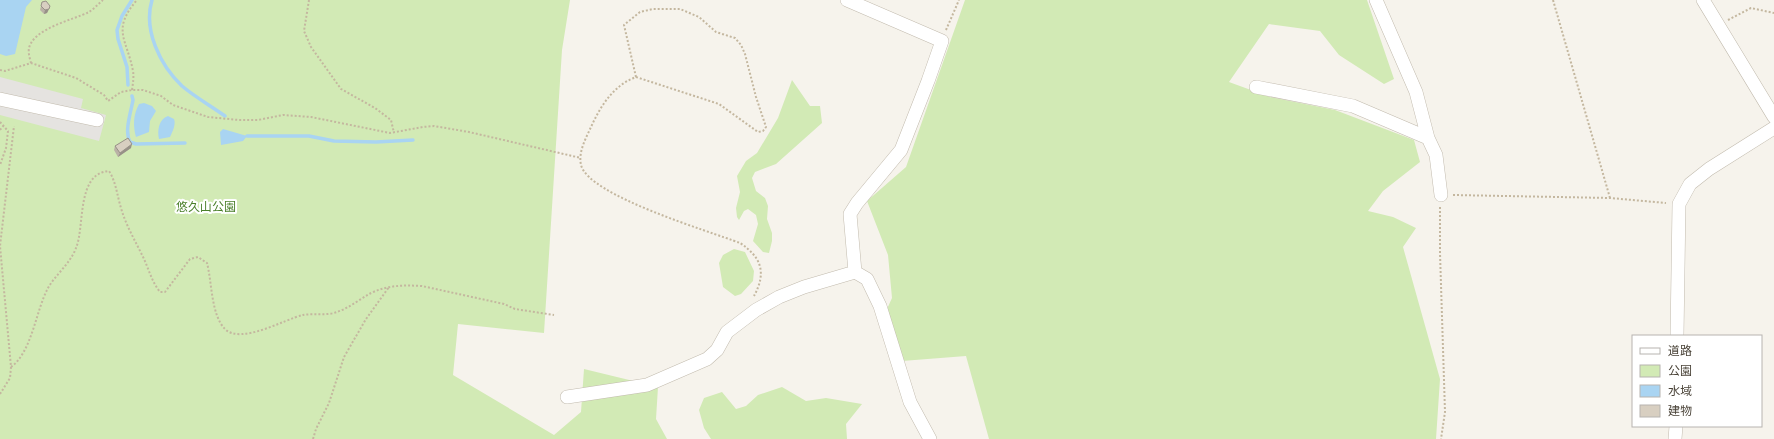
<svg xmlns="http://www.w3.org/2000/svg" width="1774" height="439" font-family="Helvetica,'Noto Sans JP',sans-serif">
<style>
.green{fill:#d2eab5}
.parking{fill:#e5e3e0}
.water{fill:#a9d4f2}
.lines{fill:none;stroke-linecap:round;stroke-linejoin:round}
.stream{stroke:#a9d4f2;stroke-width:3.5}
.minor-casing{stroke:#c2bbae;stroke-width:14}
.path{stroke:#c4b79f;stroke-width:2;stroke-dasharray:2 2;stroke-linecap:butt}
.minor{stroke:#fff;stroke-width:13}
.wall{fill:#bab2a6}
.shaded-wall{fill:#979187}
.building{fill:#d8cfc1;stroke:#979187}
.labels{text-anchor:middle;stroke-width:4;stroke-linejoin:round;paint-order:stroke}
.park-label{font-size:12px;fill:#4a7f2a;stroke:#fff}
</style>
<rect width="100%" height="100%" fill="#f6f3ec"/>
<!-- green -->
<path class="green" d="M 0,0 L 570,0 L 562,50 L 544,333 L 458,324 L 453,375 L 554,435 L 581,412 L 584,369 L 658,387 L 656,419 L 667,439 L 0,439 Z
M 965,0 L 1367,0 L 1394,79 L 1384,84 L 1339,55 L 1320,31 L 1269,24 L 1229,82 L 1270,97 L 1335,110 L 1414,140 L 1420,162 L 1383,191 L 1368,211 L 1393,217 L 1416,228 L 1403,247 L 1440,379 L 1436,439 L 989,439 L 966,356 L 902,361 L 887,309 L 892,298 L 888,255 L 867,201 L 906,167 Z
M 792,80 L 810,106 L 820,106 L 822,123 L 776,164 L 755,172 L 752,178 L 756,191 L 765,198 L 768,206 L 767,219 L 772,233 L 772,241 L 769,253 L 763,252 L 753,241 L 758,224 L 756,215 L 748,209 L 744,211 L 739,220 L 737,217 L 736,208 L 740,192 L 737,176 L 746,161 L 757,153 L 778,118 Z
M 734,249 L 745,252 L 754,271 L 753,281 L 741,294 L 735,296 L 723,287 L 719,263 L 723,255 Z
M 782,387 L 806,401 L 826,398 L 862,404 L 846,424 L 847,439 L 711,439 L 704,428 L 699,410 L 704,398 L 722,392 L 736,409 L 746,406 L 758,395 Z"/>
<!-- parking -->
<path class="parking" d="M 0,77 L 83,99 L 81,108 L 106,115 L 99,141 L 0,115 Z"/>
<!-- water -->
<path class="water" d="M 0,0 L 32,0 L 26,7 L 15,54 L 6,56 L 0,54 Z
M 144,103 L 152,106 L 156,111 L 150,121 L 149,132 L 136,137 C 133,126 133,115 139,104 Z
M 168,116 L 174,119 C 176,124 173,131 170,137 L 159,139 C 157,130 159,119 168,116 Z
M 223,129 L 247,136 L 243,141 L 221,145 L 220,132 Z"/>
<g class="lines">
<!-- stream -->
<path class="stream" d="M 152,0 C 143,30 160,65 182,86 C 195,97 211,106 225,116
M 128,85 L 127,67 L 118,39 L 117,30 L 122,16 L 132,0
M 132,96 L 133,100 C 131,112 124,131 130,142 L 136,144 L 185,143
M 247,136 L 309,136 L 334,141 L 376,142 L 413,140"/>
<defs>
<path id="minor" d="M 847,0 L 942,41 L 928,81 L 901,150 L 857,203 L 850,214 L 855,272
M 1376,0 L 1416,92 L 1428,138 L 1436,155 L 1441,195
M 1703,0 L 1774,117
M 1256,87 L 1353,106 L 1428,138
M 0,99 L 97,120
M 1677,336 L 1679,204 L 1690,184 L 1709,169 L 1774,128
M 567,397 L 647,385 L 707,359 L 717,350 L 727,332 L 756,310 L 779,297 L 804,287 L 855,272 L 867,279 L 880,306 L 910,402 L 930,439
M 1675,439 L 1676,426"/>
</defs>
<!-- minor casing -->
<use href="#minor" class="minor-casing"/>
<!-- path -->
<path class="path" d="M 309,0 L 304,31 L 311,47 L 341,89 L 375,108 L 391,120 L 394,133
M 1553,0 L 1610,198
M 1728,20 L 1751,8 L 1774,13
M 946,30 L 959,0
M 31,63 C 30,59 28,53 29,48 C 34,28 73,20 89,12 C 94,9 98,4 103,0
M 0,70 L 5,71 L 31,63 L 76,78 L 104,95 L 108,101 L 121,92 L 132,90 L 143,90 L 161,96 L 173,105 L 208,117 L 239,120 L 258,120 L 283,115 L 311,117 L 390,133 L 423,127 L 434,126 L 469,132 L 581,158
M 636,77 L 624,25 L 640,12 L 653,9 L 680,9 L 699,17 L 716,32 L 735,38 L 741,45 L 745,54 L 756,97 L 766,127 L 763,131 L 758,132 L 719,104 L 636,77 C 614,85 601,105 591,127 C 586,138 578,152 581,165 C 589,196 709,231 740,243 C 761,257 767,272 754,296
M 132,90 C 133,83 134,77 133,71 C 127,39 111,30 137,0
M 0,122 L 8,131 L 6,148 L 0,165
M 0,130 L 4,125
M 1453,195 L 1610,198 L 1666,203
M 1440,207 L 1440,253 L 1445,412 L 1441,439
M 11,367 C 32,352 36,310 48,288 C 56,274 70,264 76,248 C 85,227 76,173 109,171 C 116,182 117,195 121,208 C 126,226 136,242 144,259 C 149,270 152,282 160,292 L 165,292 L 190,259 L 198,257 L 207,263 C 212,282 211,315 225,329 C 241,345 285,319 303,315 C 314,313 327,316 337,312 C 349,308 360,299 371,293 C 388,285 404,285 422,286 L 504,304 L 515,309 L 554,315
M 0,394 L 10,378 L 11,367 L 0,246 L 14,126
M 313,439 L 316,429 L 329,403 L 344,357 L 366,319 L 389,287"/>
<!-- minor -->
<use href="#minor" class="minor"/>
</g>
<!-- wall -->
<path class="wall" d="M 42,2 L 50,6 L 47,13 L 44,14 L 40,10 Z
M 115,146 L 131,148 L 118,157 L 114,150 Z"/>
<!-- shaded-wall -->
<path class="shaded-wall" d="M 49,9 L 47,13 L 44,14 L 45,10 Z
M 132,144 L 131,148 L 118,157 L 120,153 Z"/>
<!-- building -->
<path class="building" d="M 46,1 L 50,6 L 49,9 L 45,10 L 41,6 L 42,2 Z
M 128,138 L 132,144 L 120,153 L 115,146 Z"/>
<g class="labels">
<!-- park labels -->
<g class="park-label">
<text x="206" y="211">悠久山公園</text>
</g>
</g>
<!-- legend -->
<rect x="1632" y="335" width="130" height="92" fill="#ffffff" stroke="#b7b4b0"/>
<rect x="1640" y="348" width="20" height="6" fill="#ffffff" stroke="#b7b4b0"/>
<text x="1668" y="355" font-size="12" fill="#4b4439">道路</text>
<rect x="1640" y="365" width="20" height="12" fill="#d2eab5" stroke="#b7b4b0"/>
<text x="1668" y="375" font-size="12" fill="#4b4439">公園</text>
<rect x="1640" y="385" width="20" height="12" fill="#a9d4f2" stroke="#b7b4b0"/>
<text x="1668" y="395" font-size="12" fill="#4b4439">水域</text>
<rect x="1640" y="405" width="20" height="12" fill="#d8cfc1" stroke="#b7b4b0"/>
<text x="1668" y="415" font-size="12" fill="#4b4439">建物</text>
</svg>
